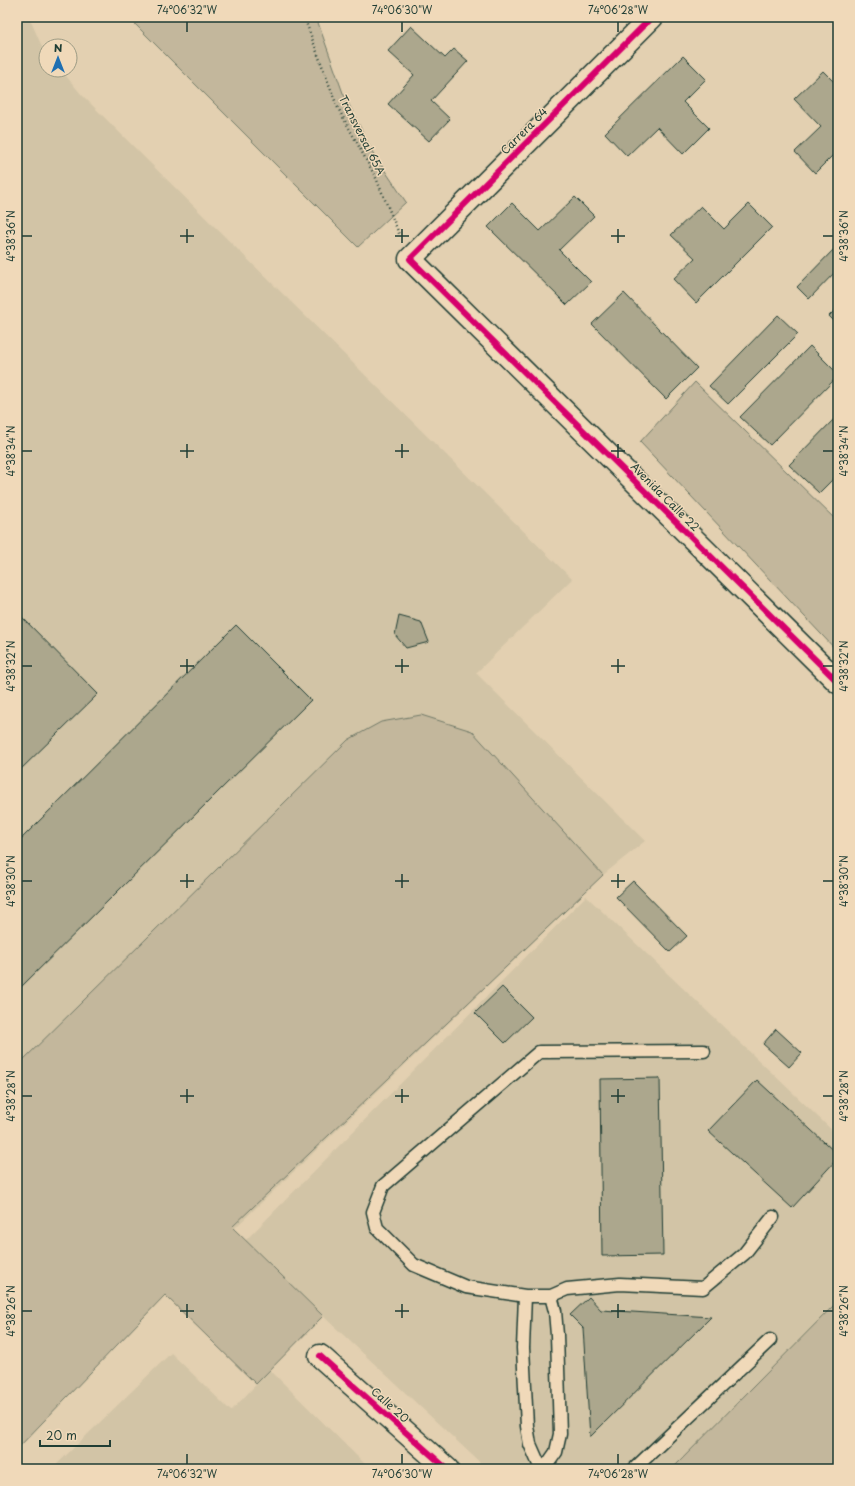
<svg xmlns="http://www.w3.org/2000/svg" width="855" height="1486" font-family="'Playpen Sans',sans-serif">
<style>
.built{fill:#d2c4a6}
.green{fill:#c3b79c;stroke:#717a68}
.building{fill:#aca78d;stroke:#1f3d34}
.lines{fill:none;stroke-linecap:round;stroke-linejoin:round}
.service-casing{stroke:#1f3d34;stroke-width:15}
.minor-casing{stroke:#1f3d34;stroke-width:25}
.path{stroke:#1f3d34;stroke-width:2.5;stroke-dasharray:1 3;stroke-linecap:butt}
.service{stroke:#f0d9b9;stroke-width:12}
.minor{stroke:#f0d9b9;stroke-width:22}
.cycleway-casing{stroke:#f0d9b9;stroke-width:8}
.cycleway{stroke:#d6006c;stroke-width:6}
.ticks{fill:none;stroke:#1f3d34;stroke-width:1.5}
.labels{text-anchor:middle;stroke-width:3;stroke-linejoin:round;paint-order:stroke}
.street-label{font-size:11px;fill:#1f3d34;stroke:#f0d9b9}
.neatline{fill:none;stroke:#1f3d34;stroke-width:1.5}
.ticks-label{font-size:10px;text-anchor:middle;fill:#1f3d34}
</style>
<rect width="100%" height="100%" fill="#e3d0b1"/>
<filter id="ink" filterUnits="userSpaceOnUse"><feTurbulence type="fractalNoise" baseFrequency=".025" numOctaves="2"/><feDisplacementMap in="SourceGraphic" scale="8" xChannelSelector="R" yChannelSelector="G"/><feConvolveMatrix kernelMatrix="1 2 1 2 8 2 1 2 1" color-interpolation-filters="sRGB"/></filter>
<g filter="url(#ink)">
<!-- built -->
<path class="built" d="M 17,17 L 29,17 L 43,49 L 46,53 L 46,70 L 61,70 L 81,94 L 148,161 L 572,579 L 476,673 L 645,841 L 603,875 L 165,1295 L 17,1449 Z
M 586,896 L 838,1136 L 838,1301 L 672,1469 L 487,1469 L 323,1316 L 245,1241 Z
M 171,1353 L 231,1411 L 270,1370 L 370,1469 L 52,1469 Z"/>
<!-- green -->
<path class="green" d="M 128,17 L 316,17 L 343,93 L 373,153 L 406,202 L 358,247 Z
M 695,382 L 838,522 L 838,652 L 640,442 Z
M 421,715 L 472,731 L 603,875 L 232,1227 L 323,1316 L 256,1384 L 165,1295 L 17,1449 L 17,1066 L 348,740 L 381,722 Z
M 838,1301 L 838,1456 L 827,1469 L 672,1469 Z"/>
<!-- building -->
<path class="building" d="M 411,26 L 445,58 L 454,49 L 468,61 L 431,101 L 450,119 L 429,141 L 388,104 L 414,75 L 388,51 Z
M 683,56 L 706,79 L 683,102 L 709,128 L 683,154 L 657,127 L 627,156 L 605,133 Z
M 823,71 L 838,86 L 838,150 L 815,173 L 795,152 L 821,127 L 794,99 Z
M 575,197 L 594,216 L 559,250 L 591,282 L 567,305 L 488,227 L 512,203 L 540,231 Z
M 749,204 L 772,227 L 696,303 L 673,279 L 695,258 L 671,235 L 701,206 L 724,229 Z
M 838,245 L 838,269 L 809,299 L 797,287 Z
M 624,293 L 697,368 L 666,399 L 592,324 Z
M 838,307 L 838,325 L 829,316 Z
M 778,315 L 798,334 L 728,404 L 709,386 Z
M 810,346 L 838,374 L 838,376 L 770,445 L 740,417 Z
M 838,415 L 838,474 L 819,493 L 789,465 Z
M 17,612 L 98,694 L 17,773 Z
M 399,616 L 421,622 L 429,642 L 406,648 L 395,635 Z
M 236,625 L 311,700 L 17,991 L 17,843 Z
M 633,881 L 687,936 L 670,952 L 616,897 Z
M 502,987 L 532,1017 L 505,1043 L 475,1013 Z
M 776,1029 L 802,1053 L 789,1067 L 763,1044 Z
M 660,1078 L 663,1255 L 602,1256 L 600,1079 Z
M 757,1080 L 838,1155 L 838,1158 L 792,1208 L 708,1131 Z
M 589,1297 L 601,1310 L 711,1317 L 590,1437 L 583,1328 L 570,1315 Z"/>
<g class="lines">
<defs>
<path id="service" d="M 704,1051 L 539,1052 L 383,1186 L 373,1212 L 377,1228 L 414,1265 L 466,1287 L 525,1296 L 551,1296 L 567,1289 L 620,1284 L 703,1288 L 744,1254 L 773,1217
M 525,1296 L 523,1348 L 527,1426 L 530,1444 L 541,1469
M 544,1469 L 556,1452 L 560,1434 L 557,1335 L 555,1311 L 551,1296
M 634,1469 L 770,1340"/>
<path id="minor" d="M 652,17 L 410,259 L 838,682
M 320,1356 L 447,1469"/>
</defs>
<!-- service casing -->
<use href="#service" class="service-casing"/>
<!-- minor casing -->
<use href="#minor" class="minor-casing"/>
<!-- path -->
<path class="path" d="M 304,17 L 337,106 L 376,178 L 400,236"/>
<!-- service -->
<use href="#service" class="service"/>
<!-- minor -->
<use href="#minor" class="minor"/>
<defs>
<path id="cycleway" d="M 652,17 L 410,259 L 838,682
M 320,1356 L 447,1469"/>
</defs>
<!-- cycleway casing -->
<use href="#cycleway" class="cycleway-casing"/>
<!-- cycleway -->
<use href="#cycleway" class="cycleway"/>
</g>
</g>
<!-- ticks -->
<path class="ticks" d="M 187,22 L 187,32M 402,22 L 402,32M 618,22 L 618,32M 187,229 L 187,243M 402,229 L 402,243M 618,229 L 618,243M 22,236 L 32,236M 180,236 L 194,236M 395,236 L 409,236M 611,236 L 625,236M 823,236 L 833,236M 187,444 L 187,458M 402,444 L 402,458M 618,444 L 618,458M 22,451 L 32,451M 180,451 L 194,451M 395,451 L 409,451M 611,451 L 625,451M 823,451 L 833,451M 187,659 L 187,673M 402,659 L 402,673M 618,659 L 618,673M 22,666 L 32,666M 180,666 L 194,666M 395,666 L 409,666M 611,666 L 625,666M 823,666 L 833,666M 187,874 L 187,888M 402,874 L 402,888M 618,874 L 618,888M 22,881 L 32,881M 180,881 L 194,881M 395,881 L 409,881M 611,881 L 625,881M 823,881 L 833,881M 187,1089 L 187,1103M 402,1089 L 402,1103M 618,1089 L 618,1103M 22,1096 L 32,1096M 180,1096 L 194,1096M 395,1096 L 409,1096M 611,1096 L 625,1096M 823,1096 L 833,1096M 187,1304 L 187,1318M 402,1304 L 402,1318M 618,1304 L 618,1318M 22,1311 L 32,1311M 180,1311 L 194,1311M 395,1311 L 409,1311M 611,1311 L 625,1311M 823,1311 L 833,1311M 187,1454 L 187,1464M 402,1454 L 402,1464M 618,1454 L 618,1464"/>
<g class="labels">
<!-- street labels -->
<g class="street-label">
<text transform="translate(524 131) rotate(-45)" y="4">Carrera 64</text>
<text transform="translate(362 135) rotate(63)" y="4">Transversal 65A</text>
<text transform="translate(665 497) rotate(45)" y="4">Avenida Calle 22</text>
<text transform="translate(390 1405) rotate(42)" y="4">Calle 20</text>
</g>
</g>
<!-- margin -->
<rect width="855" height="1486" fill="none" stroke="#f0d9b9" stroke-width="44"/>
<!-- north arrow -->
<g transform="translate(58 58)"><circle r="19" fill="#f0d9b9" stroke="#9c9b84"/>
<path d="M0-3L7 15L0 10L-7 15Z" fill="#1f6fb2"/>
<text y="-6" font-size="11" font-weight="bold" text-anchor="middle" fill="#1f3d34">N</text>
</g>
<!-- scale -->
<path d="M40 1440v6h70v-6" fill="none" stroke="#1f3d34" stroke-width="2"/>
<text x="46" y="1440" font-size="12" fill="#1f3d34" stroke="#f0d9b9" stroke-width="3" paint-order="stroke">20 m</text>
<rect x="22" y="22" width="811" height="1442" class="neatline"/>
<g class="ticks-label">
<text x="187" y="14">74°06'32"W</text>
<text x="402" y="14">74°06'30"W</text>
<text x="618" y="14">74°06'28"W</text>
<text transform="translate(11 236) rotate(-90)" y="4">4°38'36"N</text>
<text transform="translate(844 236) rotate(-90)" y="4">4°38'36"N</text>
<text transform="translate(11 451) rotate(-90)" y="4">4°38'34"N</text>
<text transform="translate(844 451) rotate(-90)" y="4">4°38'34"N</text>
<text transform="translate(11 666) rotate(-90)" y="4">4°38'32"N</text>
<text transform="translate(844 666) rotate(-90)" y="4">4°38'32"N</text>
<text transform="translate(11 881) rotate(-90)" y="4">4°38'30"N</text>
<text transform="translate(844 881) rotate(-90)" y="4">4°38'30"N</text>
<text transform="translate(11 1096) rotate(-90)" y="4">4°38'28"N</text>
<text transform="translate(844 1096) rotate(-90)" y="4">4°38'28"N</text>
<text transform="translate(11 1311) rotate(-90)" y="4">4°38'26"N</text>
<text transform="translate(844 1311) rotate(-90)" y="4">4°38'26"N</text>
<text x="187" y="1478">74°06'32"W</text>
<text x="402" y="1478">74°06'30"W</text>
<text x="618" y="1478">74°06'28"W</text>
</g>
</svg>
